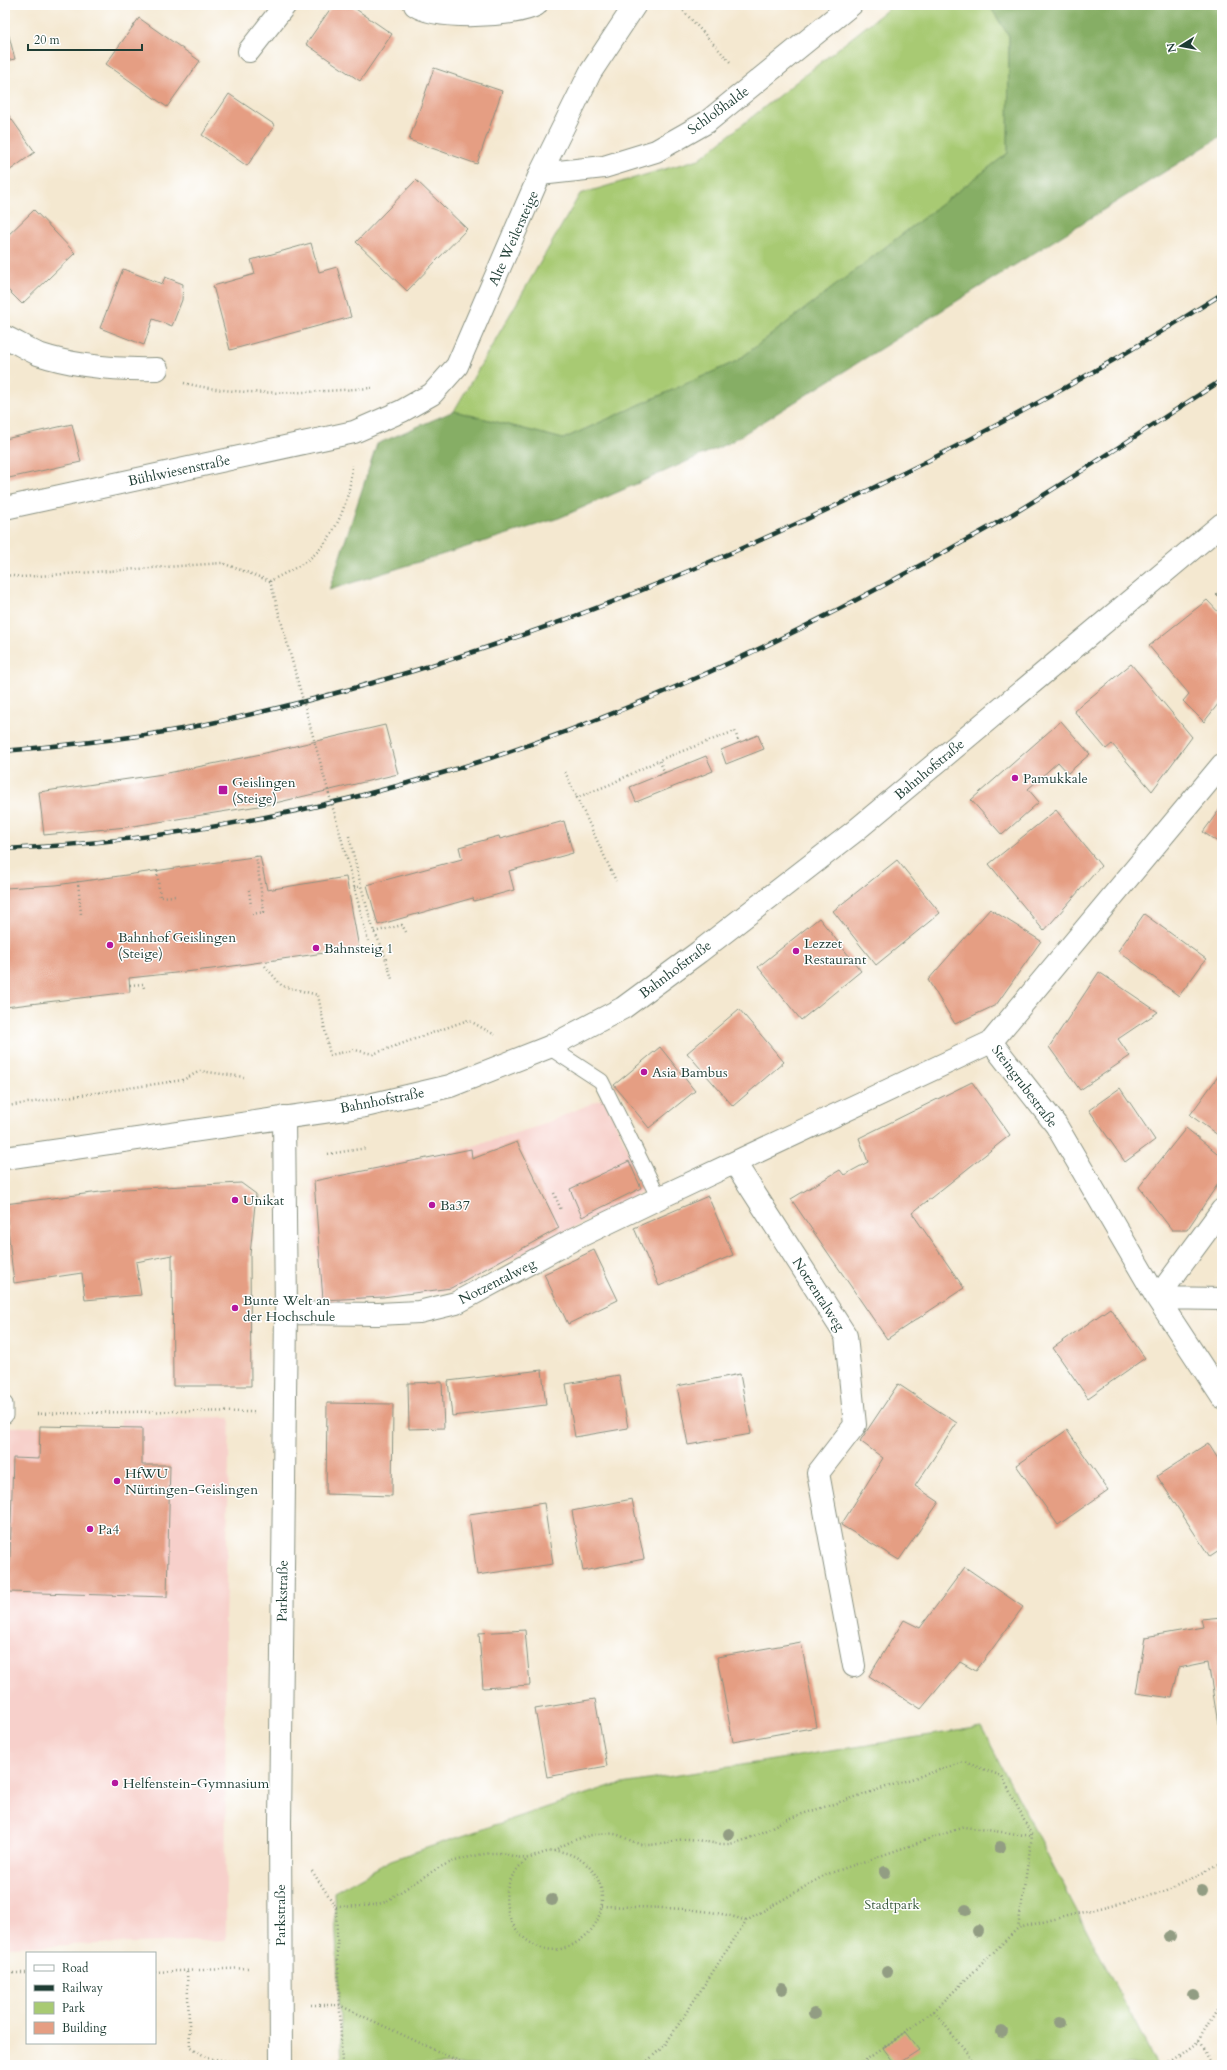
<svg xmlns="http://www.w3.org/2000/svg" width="1227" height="2070" font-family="Cardo,serif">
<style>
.built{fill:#f7d0cb}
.green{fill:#a8ca73;stroke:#648454}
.forest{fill:#86ae65;stroke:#52764c}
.building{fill:#e59e83}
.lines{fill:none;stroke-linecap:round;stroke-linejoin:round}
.service-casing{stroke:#8a9282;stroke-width:17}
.minor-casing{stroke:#8a9282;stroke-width:24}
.tertiary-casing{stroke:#8a9282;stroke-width:24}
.path{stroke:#8a9282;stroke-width:2.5;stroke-dasharray:1 3;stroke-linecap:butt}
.service{stroke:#fff;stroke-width:15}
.minor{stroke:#fff;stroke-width:22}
.tertiary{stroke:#fff;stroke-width:22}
.rail-casing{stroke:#1f3d34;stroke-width:4.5}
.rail{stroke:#fff;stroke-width:3;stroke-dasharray:9;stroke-linecap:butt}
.path-bridge{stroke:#8a9282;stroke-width:2.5;stroke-dasharray:1 3;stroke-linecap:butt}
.tree{fill:#929d83}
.poi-dot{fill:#b5179e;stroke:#fff;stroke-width:1.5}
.labels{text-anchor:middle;stroke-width:3;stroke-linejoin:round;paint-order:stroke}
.street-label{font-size:14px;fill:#1f3d34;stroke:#fff}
.poi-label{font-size:14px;fill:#1f3d34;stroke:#fff;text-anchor:start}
.park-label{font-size:14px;fill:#416044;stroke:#fff}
</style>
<rect width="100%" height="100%" fill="#fff"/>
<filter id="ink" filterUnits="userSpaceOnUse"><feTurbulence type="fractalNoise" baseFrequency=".025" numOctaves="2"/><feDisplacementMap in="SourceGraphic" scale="8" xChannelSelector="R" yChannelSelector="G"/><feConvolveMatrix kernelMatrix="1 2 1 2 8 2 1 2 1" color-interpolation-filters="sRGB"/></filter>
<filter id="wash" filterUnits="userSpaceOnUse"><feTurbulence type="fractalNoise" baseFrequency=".012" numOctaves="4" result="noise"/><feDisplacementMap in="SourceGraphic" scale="16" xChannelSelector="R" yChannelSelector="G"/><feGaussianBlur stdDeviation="0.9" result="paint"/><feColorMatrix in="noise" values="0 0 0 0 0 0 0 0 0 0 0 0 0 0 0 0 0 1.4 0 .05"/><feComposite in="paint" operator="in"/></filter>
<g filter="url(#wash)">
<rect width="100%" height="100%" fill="#f4e8d0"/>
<!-- built -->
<path class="built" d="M 604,1098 L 646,1190 L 452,1290 L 384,1299 L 320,1303 L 312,1180 L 470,1147 L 539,1126 Z
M 230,1417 L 225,1625 L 226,1940 L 5,1947 L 5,1427 L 120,1426 L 121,1419 Z"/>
<!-- green -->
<path class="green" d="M 893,5 L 989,5 L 1009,36 L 1008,153 L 737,361 L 563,439 L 454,411 L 580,194 L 699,159 Z
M 981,1727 L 1157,2065 L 342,2065 L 334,1892 L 391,1860 L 610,1786 Z"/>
<!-- forest -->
<path class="forest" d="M 989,5 L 1222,5 L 1222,136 L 729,443 L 559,518 L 329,590 L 377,444 L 454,411 L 563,439 L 737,361 L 1008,153 L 1009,36 Z"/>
<g id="blocks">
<!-- building -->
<path class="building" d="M 333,5 L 350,5 L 392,34 L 360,81 L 306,44 Z
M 139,18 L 200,61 L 167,107 L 106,64 Z
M 5,21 L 15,59 L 5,61 Z
M 434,68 L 502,91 L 477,164 L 409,140 Z
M 229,94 L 275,125 L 247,166 L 202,135 Z
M 5,110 L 35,152 L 5,174 Z
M 416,180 L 467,229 L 407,291 L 356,242 Z
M 34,210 L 75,253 L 22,304 L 5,287 L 5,238 Z
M 311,243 L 319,272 L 337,267 L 351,317 L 230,350 L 213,286 L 255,274 L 251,260 Z
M 123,269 L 162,284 L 165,277 L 183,284 L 182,300 L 172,326 L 153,319 L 144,345 L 100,328 Z
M 72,424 L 81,462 L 9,478 L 5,461 L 5,439 Z
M 1222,588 L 1222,600 L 1216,594 Z
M 1207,600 L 1222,616 L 1222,699 L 1204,722 L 1183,701 L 1189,694 L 1149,646 Z
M 1131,664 L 1192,737 L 1152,791 L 1112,744 L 1106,749 L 1074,711 Z
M 1061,721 L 1090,754 L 1068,773 L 1058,762 L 1028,789 L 1039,802 L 1002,835 L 971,800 Z
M 385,725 L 398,774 L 271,804 L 127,827 L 44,835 L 39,792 L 163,774 L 261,754 Z
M 758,735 L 764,749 L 726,764 L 721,750 Z
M 706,756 L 713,771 L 636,802 L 630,787 Z
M 1222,806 L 1222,845 L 1203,832 Z
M 1056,810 L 1101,866 L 1044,931 L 989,864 Z
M 564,821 L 573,853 L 509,871 L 514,890 L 474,901 L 473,898 L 378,925 L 367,885 L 462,859 L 459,847 L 499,836 L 500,839 Z
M 260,856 L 267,890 L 346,877 L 359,948 L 212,969 L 129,978 L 130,992 L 5,1007 L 5,888 L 56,885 Z
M 897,860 L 940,913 L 876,965 L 833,911 Z
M 990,909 L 1041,941 L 996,1005 L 955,1024 L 928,980 Z
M 1144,914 L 1206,959 L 1179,996 L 1118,951 Z
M 819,918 L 861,971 L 801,1020 L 758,967 Z
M 1099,972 L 1158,1012 L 1118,1039 L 1130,1056 L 1080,1090 L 1049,1047 Z
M 739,1009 L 784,1062 L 733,1106 L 687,1053 Z
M 660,1047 L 695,1091 L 649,1128 L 614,1085 Z
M 1222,1071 L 1222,1138 L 1190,1115 Z
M 972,1082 L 1010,1135 L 912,1213 L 964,1288 L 887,1339 L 791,1199 L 840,1170 L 844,1175 L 868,1162 L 859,1138 Z
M 1120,1088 L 1155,1140 L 1125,1162 L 1089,1110 Z
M 1186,1128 L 1222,1157 L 1222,1178 L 1187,1230 L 1172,1230 L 1139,1187 Z
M 517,1142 L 559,1228 L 451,1288 L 383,1297 L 323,1300 L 314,1181 L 471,1149 L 472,1159 Z
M 629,1161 L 641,1188 L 582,1217 L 570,1189 Z
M 241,1183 L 256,1194 L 250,1255 L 251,1386 L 173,1386 L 172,1255 L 136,1262 L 141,1295 L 85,1300 L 82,1273 L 14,1283 L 5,1204 L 124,1189 Z
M 708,1196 L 733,1255 L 659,1286 L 634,1228 Z
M 594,1250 L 618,1300 L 568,1324 L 544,1274 Z
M 1110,1308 L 1145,1358 L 1088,1398 L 1053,1348 Z
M 542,1370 L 546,1405 L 452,1416 L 448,1381 Z
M 740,1374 L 751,1434 L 688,1445 L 677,1386 Z
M 619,1375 L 628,1428 L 575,1437 L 566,1384 Z
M 442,1382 L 444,1428 L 409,1429 L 408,1383 Z
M 898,1384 L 957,1423 L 915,1486 L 939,1502 L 899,1560 L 841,1525 L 883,1458 L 860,1441 Z
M 327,1403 L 393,1404 L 392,1496 L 326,1494 Z
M 40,1426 L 142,1428 L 142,1465 L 170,1465 L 167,1597 L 9,1592 L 13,1458 L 39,1459 Z
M 1067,1430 L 1108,1490 L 1058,1525 L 1016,1465 Z
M 1208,1443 L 1222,1465 L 1222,1549 L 1210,1557 L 1157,1476 Z
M 632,1499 L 644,1559 L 583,1571 L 572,1511 Z
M 544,1503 L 553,1564 L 477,1575 L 469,1514 Z
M 965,1567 L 1023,1607 L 976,1671 L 960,1662 L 921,1709 L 869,1676 L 904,1620 L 920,1628 Z
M 1222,1617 L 1222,1723 L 1218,1724 L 1208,1662 L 1179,1668 L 1172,1698 L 1136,1693 L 1145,1637 L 1203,1627 L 1201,1619 Z
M 525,1630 L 530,1685 L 483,1688 L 479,1633 Z
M 801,1642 L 817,1727 L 733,1742 L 717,1657 Z
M 595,1699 L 607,1766 L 547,1777 L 535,1709 Z
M 905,2032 L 919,2050 L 896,2065 L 883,2048 Z"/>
</g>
</g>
<g filter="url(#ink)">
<use href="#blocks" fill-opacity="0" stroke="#8a9282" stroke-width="1"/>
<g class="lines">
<defs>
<path id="service" d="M 549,1047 L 601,1081 L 659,1198
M 5,1404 L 5,1416"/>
<path id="minor" d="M 415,5 C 436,20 513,17 536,5
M 249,51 L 285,5
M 540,174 L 604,167 L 656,151 L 707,122 L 851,5
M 5,337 C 16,342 27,349 38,354 C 77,367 117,370 157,369
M 5,508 L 354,432 L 402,411 L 432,394 L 457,366 L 540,174 L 590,73 L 635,5
M 991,1042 L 1056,1125 L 1157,1298 L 1222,1397
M 735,1163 L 846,1336 L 855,1425 L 818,1473 L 854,1666
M 1157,1298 L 1222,1210
M 1157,1298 L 1222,1299
M 286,1313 L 378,1314 L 419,1312 L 456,1303 L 574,1239 L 659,1198 L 991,1042 L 1222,765
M 281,2065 L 280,1822 L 286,1313 L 284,1117"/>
<path id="tertiary" d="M 5,1158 L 365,1106 L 450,1086 L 549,1047 L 623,1008 L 699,952 L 855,831 L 1222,524"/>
</defs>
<!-- service casing -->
<use href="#service" class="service-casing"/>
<!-- minor casing -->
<use href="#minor" class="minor-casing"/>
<!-- tertiary casing -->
<use href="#tertiary" class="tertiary-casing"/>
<!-- path -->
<path class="path" d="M 678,5 L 731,63
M 184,383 C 245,398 310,392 372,388
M 5,575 L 23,577 L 222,563 L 270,581 C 285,573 302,566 315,554 C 338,532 351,496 352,465
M 565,772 L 616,881
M 665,773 L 659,760 L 735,731 L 739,743
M 242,785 L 251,783
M 576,798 L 611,784 L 659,760
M 349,836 L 361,886
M 347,859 L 368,941
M 157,871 L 160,897 L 176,896
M 78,881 L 81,914
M 354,888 L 361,886 L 374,932 L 382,947 L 370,950
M 249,890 L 251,906
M 252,914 L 264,912 L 256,855
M 374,932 L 402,925 L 406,932
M 382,947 L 392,979
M 265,966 L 282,986 L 318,995 L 330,1055 L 355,1050 L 373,1054 L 468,1020 L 495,1035
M 130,985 L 143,984 L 144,988
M 91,997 L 91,1001
M 5,1095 L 7,1106 L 183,1080 L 200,1071 L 244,1077
M 328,1154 L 367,1148
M 554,1193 L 561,1210
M 33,1414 L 176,1411 L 254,1412
M 554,1851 C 569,1840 602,1828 621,1836 C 630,1840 636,1844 646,1845 C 660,1845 673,1840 686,1839 C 700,1839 714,1845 728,1844 C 751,1841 769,1827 790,1818 L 964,1762 L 1002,1776 L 1032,1836 L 1018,1928
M 312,1871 L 336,1907 L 342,2065
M 602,1906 C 642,1908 711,1906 746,1921 L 665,2045 L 643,2065
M 336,1907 C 351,1906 368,1907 382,1903 C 387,1902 392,1897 397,1894 C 412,1885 436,1867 452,1862 C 465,1858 483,1853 496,1853 C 506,1852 519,1860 529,1858 C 538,1856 544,1851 555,1851 C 578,1852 602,1872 602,1897 C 602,1915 595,1930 580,1940 C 532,1977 474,1899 528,1859
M 746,1921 L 825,1875 L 964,1827 L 1032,1836
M 155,1972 L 248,1968
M 187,1972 L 190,2046 L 207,2058 L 227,2061 L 251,2061
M 5,1973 L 27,1973
M 311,2005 L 339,2005 L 467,2065
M 934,2011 L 976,2065
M 1198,2041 L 1212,2065
M 859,2065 L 934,2011 L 1018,1928 L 1165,1892 L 1222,1863
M 1166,2065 L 1198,2041 L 1222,2001"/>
<!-- service -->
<use href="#service" class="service"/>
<!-- minor -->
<use href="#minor" class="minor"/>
<!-- tertiary -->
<use href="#tertiary" class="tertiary"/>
<defs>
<path id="rail" d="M 5,751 C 73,744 141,738 207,724 C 388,686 564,626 733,552 C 902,479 1066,393 1222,294
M 5,849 C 154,842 305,815 449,771 C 616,721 776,646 928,561 C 959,544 991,527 1021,509 C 1089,468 1155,423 1222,380"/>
</defs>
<!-- rail casing -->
<use href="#rail" class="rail-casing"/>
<!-- rail -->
<use href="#rail" class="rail"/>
<!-- path-bridge -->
<path class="path-bridge" d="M 270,581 L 347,859"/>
</g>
<!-- trees -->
<g class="tree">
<circle cx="729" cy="1834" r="6"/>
<circle cx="1000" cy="1847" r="6"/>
<circle cx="885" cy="1872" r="6"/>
<circle cx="1201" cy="1890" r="6"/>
<circle cx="552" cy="1900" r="6"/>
<circle cx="966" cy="1910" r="6"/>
<circle cx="978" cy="1931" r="6"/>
<circle cx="1170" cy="1937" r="6"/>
<circle cx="887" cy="1972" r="6"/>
<circle cx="782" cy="1989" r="6"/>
<circle cx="1194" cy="1994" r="6"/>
<circle cx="814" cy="2014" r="6"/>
<circle cx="1059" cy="2023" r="6"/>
<circle cx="1002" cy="2032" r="6"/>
</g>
</g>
<!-- markers -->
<g class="poi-dot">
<circle cx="1015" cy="778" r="4"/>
<rect x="218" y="785" width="10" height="10" rx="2"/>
<circle cx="110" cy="945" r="4"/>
<circle cx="316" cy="948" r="4"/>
<circle cx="796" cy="951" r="4"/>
<circle cx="644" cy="1072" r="4"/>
<circle cx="235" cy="1200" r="4"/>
<circle cx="432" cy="1205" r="4"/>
<circle cx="235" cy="1308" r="4"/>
<circle cx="117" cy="1481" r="4"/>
<circle cx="90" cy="1529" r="4"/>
<circle cx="115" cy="1783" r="4"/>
</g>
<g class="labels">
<!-- street labels -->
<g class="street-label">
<text transform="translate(718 110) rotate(-36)" y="5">Schloßhalde</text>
<text transform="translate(513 238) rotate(-66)" y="5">Alte Weilersteige</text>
<text transform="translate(179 470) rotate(-12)" y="5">Bühlwiesenstraße</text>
<text transform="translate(929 769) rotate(-40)" y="5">Bahnhofstraße</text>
<text transform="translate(675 969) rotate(-37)" y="5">Bahnhofstraße</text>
<text transform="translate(1025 1086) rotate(53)" y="5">Steingrubestraße</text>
<text transform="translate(382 1100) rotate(-11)" y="5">Bahnhofstraße</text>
<text transform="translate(497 1281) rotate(-27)" y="5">Notzentalweg</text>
<text transform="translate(819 1294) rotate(57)" y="5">Notzentalweg</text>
<text transform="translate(282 1591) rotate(-89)" y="5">Parkstraße</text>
<text transform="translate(280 1915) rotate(-90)" y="5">Parkstraße</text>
</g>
<!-- poi labels -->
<g class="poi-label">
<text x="1023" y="783">Pamukkale</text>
<text x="232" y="787">Geislingen<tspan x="232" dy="16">(Steige)</tspan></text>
<text x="118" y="942">Bahnhof Geislingen<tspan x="118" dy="16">(Steige)</tspan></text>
<text x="804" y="948">Lezzet<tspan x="804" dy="16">Restaurant</tspan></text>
<text x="324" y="953">Bahnsteig 1</text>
<text x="652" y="1077">Asia Bambus</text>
<text x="243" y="1205">Unikat</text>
<text x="440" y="1210">Ba37</text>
<text x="243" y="1305">Bunte Welt an<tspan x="243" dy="16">der Hochschule</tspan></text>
<text x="125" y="1478">HfWU<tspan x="125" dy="16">Nürtingen-Geislingen</tspan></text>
<text x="98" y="1534">Pa4</text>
<text x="123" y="1788">Helfenstein-Gymnasium</text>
</g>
<!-- park labels -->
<g class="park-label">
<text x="892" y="1909">Stadtpark</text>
</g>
</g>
<!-- margin -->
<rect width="1227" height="2070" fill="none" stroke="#fff" stroke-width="20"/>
<!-- legend -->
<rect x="26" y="1952" width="130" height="92" fill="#ffffff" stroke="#a5b1ae"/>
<rect x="34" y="1965" width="20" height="6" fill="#ffffff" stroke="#a5b1ae"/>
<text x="62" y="1972" font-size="12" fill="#1f3d34">Road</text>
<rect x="34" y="1985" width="20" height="6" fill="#1f3d34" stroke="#a5b1ae"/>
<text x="62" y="1992" font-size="12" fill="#1f3d34">Railway</text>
<rect x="34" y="2002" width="20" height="12" fill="#a8ca73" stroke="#a5b1ae"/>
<text x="62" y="2012" font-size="12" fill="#1f3d34">Park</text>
<rect x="34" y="2022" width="20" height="12" fill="#e59e83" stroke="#a5b1ae"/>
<text x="62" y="2032" font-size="12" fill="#1f3d34">Building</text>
<!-- north arrow -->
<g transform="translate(1181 46) rotate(259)" stroke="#ffffff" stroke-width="3" paint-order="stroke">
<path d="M0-3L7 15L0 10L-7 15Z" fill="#1f3d34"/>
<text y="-6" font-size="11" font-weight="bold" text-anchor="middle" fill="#1f3d34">N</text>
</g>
<!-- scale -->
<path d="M28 44v6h114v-6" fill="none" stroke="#1f3d34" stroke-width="2"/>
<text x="34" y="44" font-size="12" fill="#1f3d34" stroke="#ffffff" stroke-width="3" paint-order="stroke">20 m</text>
</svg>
